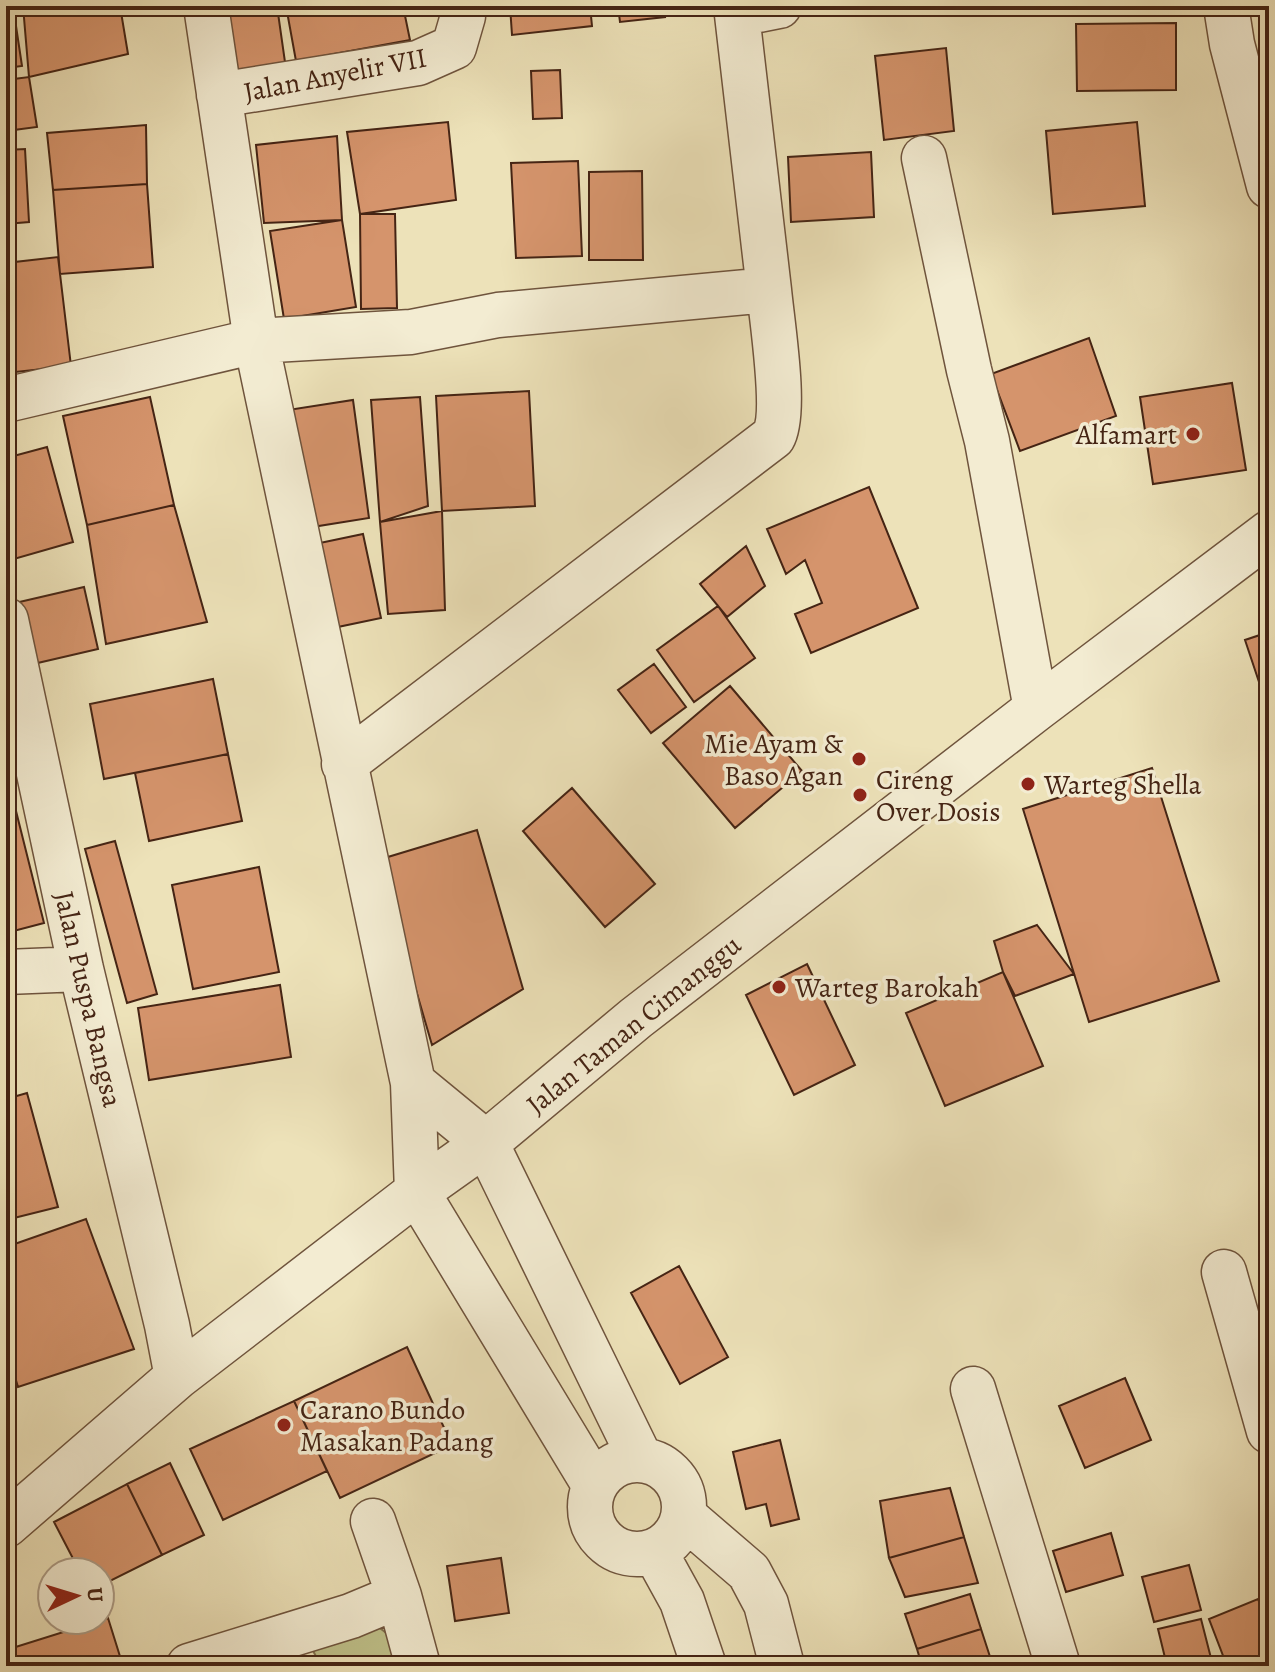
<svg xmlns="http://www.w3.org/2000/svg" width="1275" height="1672" font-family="Alegreya,serif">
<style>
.green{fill:#bfc18a;stroke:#82724f;stroke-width:2}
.building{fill:#d5946c;stroke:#452414;stroke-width:2}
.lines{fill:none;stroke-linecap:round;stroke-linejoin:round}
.minor-casing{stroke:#6f543d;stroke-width:47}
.minor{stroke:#f3ecd2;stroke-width:44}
.poi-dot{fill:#8f2418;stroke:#f3ecd2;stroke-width:3}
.labels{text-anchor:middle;stroke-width:7;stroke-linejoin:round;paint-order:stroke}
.street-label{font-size:28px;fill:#452414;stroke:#f3ecd2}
.poi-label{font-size:28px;fill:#452414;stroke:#f3ecd2;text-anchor:start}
</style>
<rect width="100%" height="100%" fill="#ede2b9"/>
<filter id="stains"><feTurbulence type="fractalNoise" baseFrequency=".0025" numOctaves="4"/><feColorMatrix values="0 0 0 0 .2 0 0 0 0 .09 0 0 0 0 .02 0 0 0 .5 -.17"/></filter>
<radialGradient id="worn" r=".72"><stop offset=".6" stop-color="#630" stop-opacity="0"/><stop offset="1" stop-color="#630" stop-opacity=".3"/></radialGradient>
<!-- green -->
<path class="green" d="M 372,1622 L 394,1639 L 412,1666 L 321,1666 L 309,1643 Z"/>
<!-- building -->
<path class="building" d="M 6,6 L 13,6 L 22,66 L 6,68 Z
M 23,6 L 120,6 L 128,54 L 29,77 Z
M 216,6 L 277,6 L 286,69 L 227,92 Z
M 286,6 L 403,6 L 410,40 L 296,61 Z
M 510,6 L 590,6 L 592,26 L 512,35 Z
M 618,6 L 663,6 L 665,17 L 620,22 Z
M 1176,23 L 1176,90 L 1077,91 L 1076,24 Z
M 946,48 L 954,131 L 884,140 L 875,56 Z
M 560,70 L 562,118 L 533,119 L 531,71 Z
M 29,77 L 37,127 L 6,131 L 6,80 Z
M 448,122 L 456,200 L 360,214 L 347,132 Z
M 1137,122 L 1145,206 L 1053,214 L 1046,131 Z
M 146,125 L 147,184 L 53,190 L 47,133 Z
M 337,136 L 342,220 L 264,223 L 256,145 Z
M 25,149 L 29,222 L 6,224 L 6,150 Z
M 871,152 L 874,217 L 791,222 L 788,157 Z
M 578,161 L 582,256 L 516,258 L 511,163 Z
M 642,171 L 643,260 L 589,260 L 589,172 Z
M 147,184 L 153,267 L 60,274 L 53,190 Z
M 360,214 L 395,214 L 397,308 L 361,309 Z
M 342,220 L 356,307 L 284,319 L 270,231 Z
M 58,257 L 71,366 L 6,373 L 6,263 Z
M 1089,338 L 1116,416 L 1020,451 L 991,374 Z
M 1232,383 L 1246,470 L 1153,484 L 1140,397 Z
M 529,391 L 535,506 L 442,511 L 436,396 Z
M 150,397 L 174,505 L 87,525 L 63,416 Z
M 420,397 L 428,506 L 380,522 L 371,400 Z
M 353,400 L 369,518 L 306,528 L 288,410 Z
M 47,447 L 73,542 L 7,561 L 6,458 Z
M 869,487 L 918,608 L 811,653 L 795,614 L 822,603 L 805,560 L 786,574 L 767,529 Z
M 174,505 L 207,622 L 106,644 L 87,525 Z
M 442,511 L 445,610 L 388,614 L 380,522 Z
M 363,534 L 381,618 L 333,628 L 315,544 Z
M 746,546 L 765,586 L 727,617 L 700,584 Z
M 84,587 L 98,649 L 29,665 L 15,603 Z
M 718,606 L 755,658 L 694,702 L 657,650 Z
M 1269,632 L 1269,712 L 1245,640 Z
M 654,664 L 686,707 L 651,733 L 618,690 Z
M 213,679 L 228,754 L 104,779 L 90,704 Z
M 730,686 L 802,771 L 735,828 L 663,743 Z
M 228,754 L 242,821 L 149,841 L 135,773 Z
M 1152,768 L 1219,981 L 1089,1022 L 1023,809 Z
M 572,788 L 655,884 L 605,927 L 523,831 Z
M 13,799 L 44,923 L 6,933 L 6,801 Z
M 477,830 L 523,989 L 432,1045 L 378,860 Z
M 115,841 L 157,994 L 127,1003 L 85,849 Z
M 259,867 L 279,972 L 193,989 L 172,885 Z
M 1037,925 L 1074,974 L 1015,996 L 1003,972 L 994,941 Z
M 807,964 L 855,1065 L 794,1095 L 746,995 Z
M 1003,972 L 1043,1066 L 945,1106 L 906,1013 Z
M 280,985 L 291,1057 L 149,1080 L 138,1008 Z
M 27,1093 L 58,1207 L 6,1220 L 6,1099 Z
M 86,1219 L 134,1349 L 18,1387 L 6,1347 L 6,1247 Z
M 679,1266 L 728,1357 L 680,1384 L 631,1293 Z
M 407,1347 L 452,1445 L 340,1498 L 294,1401 Z
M 1125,1378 L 1151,1440 L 1085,1468 L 1059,1406 Z
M 294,1401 L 327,1471 L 223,1520 L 190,1449 Z
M 780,1440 L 799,1519 L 771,1526 L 766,1504 L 746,1509 L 733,1452 Z
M 170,1463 L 204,1535 L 162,1555 L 127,1484 Z
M 127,1484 L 162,1555 L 100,1586 L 100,1572 L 80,1572 L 54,1522 Z
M 950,1488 L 964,1537 L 889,1558 L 880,1501 Z
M 1111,1533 L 1123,1575 L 1066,1592 L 1053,1551 Z
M 964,1537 L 978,1583 L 905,1597 L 889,1558 Z
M 501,1558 L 509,1613 L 455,1621 L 447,1566 Z
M 1189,1565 L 1201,1610 L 1154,1622 L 1142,1577 Z
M 970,1594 L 981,1629 L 917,1649 L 905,1614 Z
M 1258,1599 L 1269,1625 L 1269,1655 L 1240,1666 L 1227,1666 L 1209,1619 Z
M 108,1618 L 123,1666 L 6,1666 L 6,1650 Z
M 1201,1619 L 1213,1666 L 1167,1666 L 1158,1629 Z
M 981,1629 L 993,1666 L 922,1666 L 917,1649 Z"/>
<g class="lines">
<defs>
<path id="minor" d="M 206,6 L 256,341 L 413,1083 L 417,1192 L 595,1486
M 1226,6 L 1232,44 L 1269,186
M 737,14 L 779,6
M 219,95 L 418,63 L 454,47 L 463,16 L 462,6
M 924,158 L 969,370 L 987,441 L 1036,709
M 6,400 L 256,341 L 411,332 L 498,315 L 769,290 L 736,6
M 6,620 L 81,969 L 167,1325 L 177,1377
M 344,764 L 773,437 C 787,414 772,322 769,290
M 6,972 L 81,969
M 413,1083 L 486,1143 L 641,1460
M 1224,1272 L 1269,1431
M 973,1389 L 1058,1666
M590 1507a47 47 0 1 1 94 0a47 47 0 1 1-94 0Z
M 685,1517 L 749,1572 L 766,1604 L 782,1666
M 373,1521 L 399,1596
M 6,1525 L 177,1377 L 417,1192 L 486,1143 L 636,1018 L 1036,709 L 1269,533
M 655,1552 L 682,1601 L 704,1666
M 189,1666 L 351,1616 L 399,1596 L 418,1666"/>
</defs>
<!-- minor casing -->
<use href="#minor" class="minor-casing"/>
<!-- minor -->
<use href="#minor" class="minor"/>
</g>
<!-- markers -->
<g class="poi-dot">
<circle cx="1193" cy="434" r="8"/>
<circle cx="859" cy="759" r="8"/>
<circle cx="1028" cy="784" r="8"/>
<circle cx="860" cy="795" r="8"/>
<circle cx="779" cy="987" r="8"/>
<circle cx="284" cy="1425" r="8"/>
</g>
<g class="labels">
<!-- street labels -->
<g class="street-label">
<text transform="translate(335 74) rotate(-11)" y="10">Jalan Anyelir VII</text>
<text transform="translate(89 999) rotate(77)" y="10">Jalan Puspa Bangsa</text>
<text transform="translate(633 1024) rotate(-39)" y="10">Jalan Taman Cimanggu</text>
</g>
<!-- poi labels -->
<g class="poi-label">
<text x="1177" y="444" text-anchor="end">Alfamart</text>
<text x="843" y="753" text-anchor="end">Mie Ayam &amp;<tspan x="843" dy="32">Baso Agan</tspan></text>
<text x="876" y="789">Cireng<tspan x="876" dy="32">Over Dosis</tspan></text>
<text x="1044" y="794">Warteg Shella</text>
<text x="795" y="997">Warteg Barokah</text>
<text x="300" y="1419">Carano Bundo<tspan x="300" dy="32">Masakan Padang</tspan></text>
</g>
</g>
<!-- margin -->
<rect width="1275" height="1672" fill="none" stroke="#ede2b9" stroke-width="32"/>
<rect x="8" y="8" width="1259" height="1656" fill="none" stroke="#452414" stroke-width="4"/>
<rect x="16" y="16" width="1243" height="1640" fill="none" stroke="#452414" stroke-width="2"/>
<!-- north arrow -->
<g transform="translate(76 1596) rotate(86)"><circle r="38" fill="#f3ecd2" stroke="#ad9c86" stroke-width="2"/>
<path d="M0-6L14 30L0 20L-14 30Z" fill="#8f2418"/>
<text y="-12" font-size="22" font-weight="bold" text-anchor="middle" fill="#452414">U</text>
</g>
<rect width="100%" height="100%" filter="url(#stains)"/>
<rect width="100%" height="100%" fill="url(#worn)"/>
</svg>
